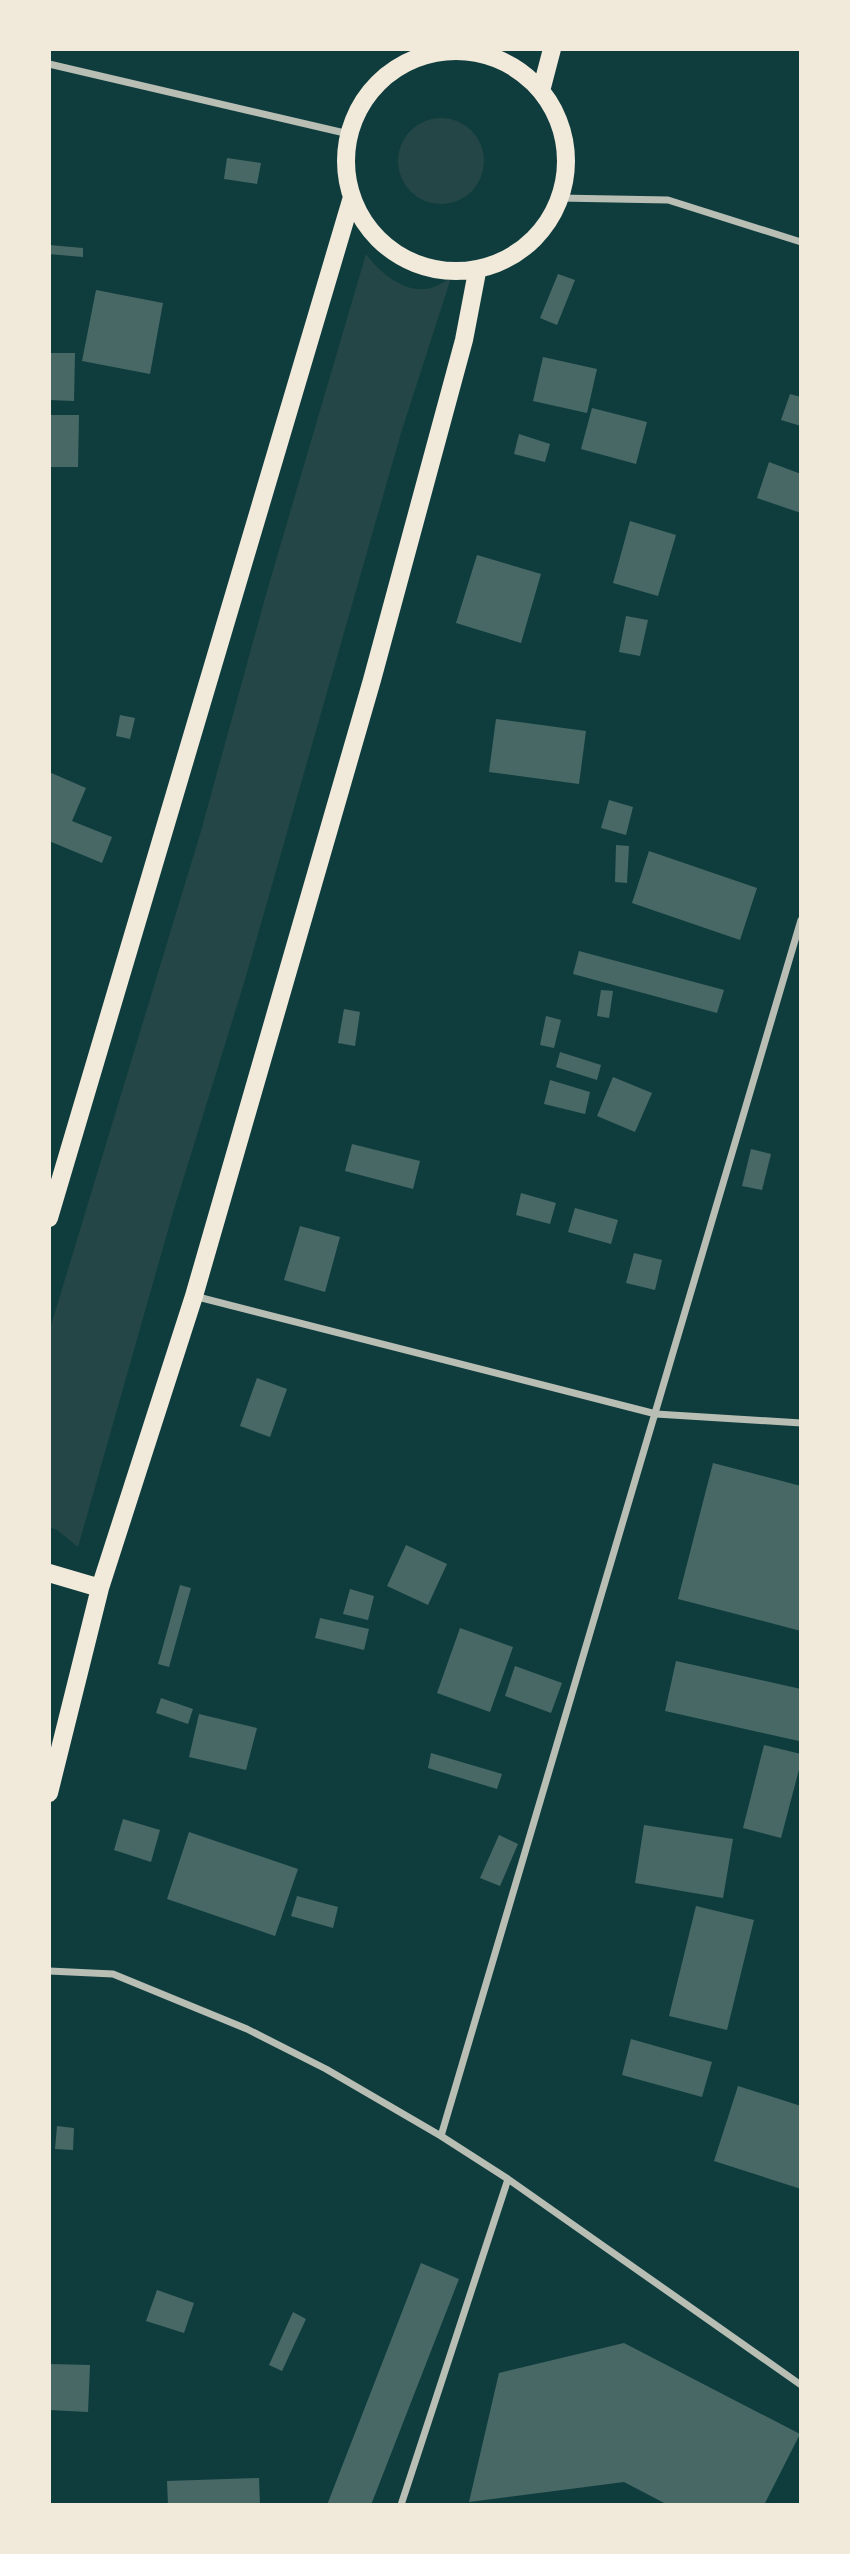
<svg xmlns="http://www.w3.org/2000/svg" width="850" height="2554" font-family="Cabin,sans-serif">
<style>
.green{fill:#244646}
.building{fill:#486865}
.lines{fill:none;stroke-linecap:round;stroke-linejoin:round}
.minor{stroke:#b8beb3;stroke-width:7}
.primary{stroke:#f1e9da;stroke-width:18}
</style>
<rect width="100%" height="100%" fill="#0f3d3e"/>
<!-- green -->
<path class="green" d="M398 161a43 43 0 1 1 86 0a43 43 0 1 1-86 0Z
M 366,254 C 379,272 406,295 431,288 C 438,286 444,282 451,278 L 401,433 L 244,983 L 174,1209 L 78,1547 L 57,1530 L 49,1527 L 49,1332 L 201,831 L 267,591 Z"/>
<!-- building -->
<path class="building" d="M 227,158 L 261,163 L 257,184 L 224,179 Z
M 49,245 L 83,248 L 83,257 L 49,254 Z
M 558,274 L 575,280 L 557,325 L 540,318 Z
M 96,290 L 163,303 L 150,374 L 82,361 Z
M 49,353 L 75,353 L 74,401 L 49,400 Z
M 543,357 L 597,369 L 587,413 L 533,401 Z
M 790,394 L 801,397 L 801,426 L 781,420 Z
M 592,408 L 647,422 L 636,464 L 581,449 Z
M 49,415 L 79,415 L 78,467 L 49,467 Z
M 519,434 L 550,444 L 545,462 L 514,454 Z
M 769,462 L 801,474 L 801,513 L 757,498 Z
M 630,521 L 676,535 L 658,596 L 613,583 Z
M 477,555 L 541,574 L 521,643 L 456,623 Z
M 626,616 L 648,620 L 640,656 L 619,652 Z
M 120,715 L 135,718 L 130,739 L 116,736 Z
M 496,719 L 586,731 L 579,784 L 489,772 Z
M 49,772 L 86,788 L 72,821 L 112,837 L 102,863 L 49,841 Z
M 609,800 L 633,807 L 626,835 L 601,828 Z
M 616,845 L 629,846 L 627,883 L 615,882 Z
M 649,851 L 757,888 L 740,940 L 632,903 Z
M 579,951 L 724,990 L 717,1013 L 573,974 Z
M 601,990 L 613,991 L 609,1018 L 597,1016 Z
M 344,1009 L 360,1012 L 355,1046 L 338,1043 Z
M 546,1016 L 561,1020 L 554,1048 L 540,1045 Z
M 560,1052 L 601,1065 L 597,1080 L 556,1067 Z
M 613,1077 L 652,1093 L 635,1132 L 597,1116 Z
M 550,1080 L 590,1092 L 585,1114 L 544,1104 Z
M 352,1144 L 420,1161 L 413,1189 L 345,1171 Z
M 751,1149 L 771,1154 L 762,1190 L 742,1186 Z
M 521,1193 L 556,1203 L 550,1224 L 516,1215 Z
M 575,1208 L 618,1220 L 611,1244 L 568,1232 Z
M 300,1226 L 340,1237 L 325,1292 L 284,1280 Z
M 634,1253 L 662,1260 L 655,1290 L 626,1283 Z
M 257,1378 L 287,1389 L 270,1437 L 240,1426 Z
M 713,1463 L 801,1486 L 801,1631 L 678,1599 Z
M 406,1545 L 447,1564 L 428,1605 L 387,1586 Z
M 180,1585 L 191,1588 L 169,1667 L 158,1664 Z
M 350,1589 L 374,1596 L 368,1620 L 343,1614 Z
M 320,1618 L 369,1629 L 364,1650 L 315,1638 Z
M 460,1628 L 513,1647 L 490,1712 L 437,1693 Z
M 676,1661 L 801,1689 L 799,1741 L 665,1711 Z
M 515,1666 L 562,1683 L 551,1713 L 505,1696 Z
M 161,1698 L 193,1709 L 188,1724 L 156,1713 Z
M 199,1714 L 257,1728 L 246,1770 L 189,1757 Z
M 764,1745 L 801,1754 L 801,1762 L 781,1838 L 743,1828 Z
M 431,1753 L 502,1774 L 497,1789 L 428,1768 Z
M 123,1819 L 160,1830 L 151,1862 L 114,1850 Z
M 644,1825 L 733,1839 L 723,1898 L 635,1883 Z
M 189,1832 L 298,1869 L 275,1936 L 167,1899 Z
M 499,1835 L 518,1844 L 500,1886 L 480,1878 Z
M 297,1896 L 338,1907 L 333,1928 L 291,1916 Z
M 696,1906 L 754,1920 L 727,2030 L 669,2016 Z
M 631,2039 L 712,2062 L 702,2097 L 622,2075 Z
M 738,2086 L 801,2106 L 801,2189 L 714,2161 Z
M 57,2126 L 74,2128 L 73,2150 L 55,2149 Z
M 421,2263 L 459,2279 L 371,2505 L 327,2505 Z
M 157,2290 L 194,2303 L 184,2333 L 146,2321 Z
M 293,2312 L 306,2319 L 282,2371 L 269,2365 Z
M 624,2343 L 800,2434 L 764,2505 L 668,2505 L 624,2482 L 469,2502 L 499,2373 Z
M 49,2364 L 90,2365 L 88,2412 L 49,2410 Z
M 259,2478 L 260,2505 L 168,2505 L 167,2481 Z"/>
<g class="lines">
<!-- minor -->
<path class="minor" d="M 49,64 L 349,134
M 559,198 L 668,200 L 801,242
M 194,1296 L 656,1414 L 801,1423
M 49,1971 L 113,1974 L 247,2029 L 326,2069 L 441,2136 L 508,2179 L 801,2385
M 441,2136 L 801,920
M 401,2505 L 508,2179"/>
<!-- primary -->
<path class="primary" d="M346 161a110 110 0 1 1 220 0a110 110 0 1 1-220 0Z
M 541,91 L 552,49
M 49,1218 L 352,197
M 49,1573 L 100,1588
M 49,1793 L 100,1588 L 194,1296 L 372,680 L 464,340 L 477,272"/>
</g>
<!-- border -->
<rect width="850" height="2554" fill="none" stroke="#f1e9da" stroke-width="102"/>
</svg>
